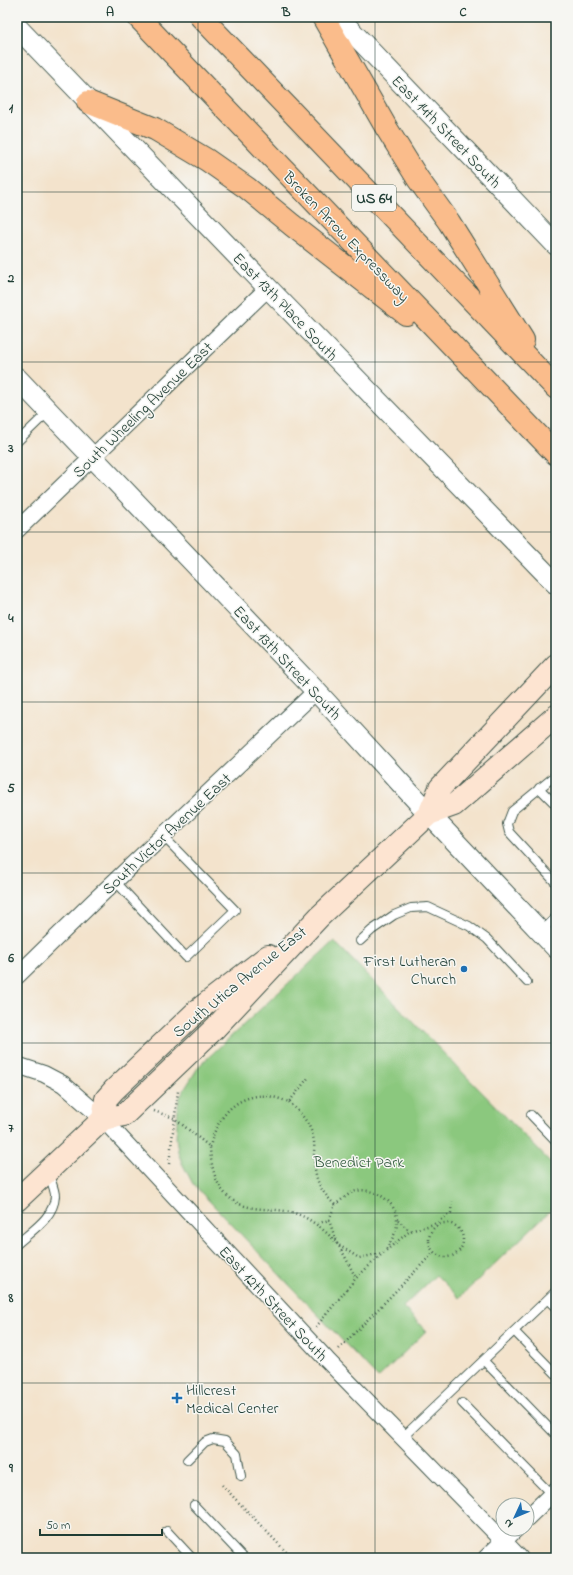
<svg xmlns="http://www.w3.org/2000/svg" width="573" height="1575" font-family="'Indie Flower',sans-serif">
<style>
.green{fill:#8bc87e;stroke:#558259}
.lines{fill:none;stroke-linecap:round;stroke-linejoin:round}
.service-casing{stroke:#3f564b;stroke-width:10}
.minor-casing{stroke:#3f564b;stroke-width:18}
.tertiary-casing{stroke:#3f564b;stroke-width:22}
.secondary-casing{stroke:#3f564b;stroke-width:24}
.motorway-casing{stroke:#3f564b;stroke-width:24}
.path{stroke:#3f564b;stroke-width:2.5;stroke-dasharray:1 3;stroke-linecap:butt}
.service{stroke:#fff;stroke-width:8}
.minor{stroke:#fff;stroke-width:16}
.tertiary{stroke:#fff;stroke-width:20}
.secondary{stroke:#fde4d1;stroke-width:22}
.motorway{stroke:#fabc8b;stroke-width:22}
.grid{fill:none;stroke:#1f3d34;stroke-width:1;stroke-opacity:0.55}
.poi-dot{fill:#1f6fb2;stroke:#f6f6f2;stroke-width:1.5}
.labels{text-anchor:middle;stroke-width:3;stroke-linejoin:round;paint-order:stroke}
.shield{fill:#f6f6f2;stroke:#60746d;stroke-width:1}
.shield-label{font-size:15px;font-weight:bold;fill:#1f3d34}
.street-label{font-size:16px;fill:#1f3d34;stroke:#f6f6f2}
.poi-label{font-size:16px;fill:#1f3d34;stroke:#f6f6f2;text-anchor:end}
.park-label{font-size:16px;fill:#3a6046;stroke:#f6f6f2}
.neatline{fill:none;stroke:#1f3d34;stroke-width:1.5}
.grid-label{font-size:13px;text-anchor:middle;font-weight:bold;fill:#1f3d34}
</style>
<rect width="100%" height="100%" fill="#f6f6f2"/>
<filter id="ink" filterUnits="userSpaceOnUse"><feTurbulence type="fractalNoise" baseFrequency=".025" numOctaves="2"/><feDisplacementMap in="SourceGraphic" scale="8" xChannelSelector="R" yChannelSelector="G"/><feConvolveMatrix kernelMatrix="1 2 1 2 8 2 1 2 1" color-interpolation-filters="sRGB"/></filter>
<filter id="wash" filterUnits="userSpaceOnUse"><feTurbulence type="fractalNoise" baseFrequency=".012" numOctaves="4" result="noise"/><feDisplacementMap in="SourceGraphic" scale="16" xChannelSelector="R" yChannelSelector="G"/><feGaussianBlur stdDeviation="0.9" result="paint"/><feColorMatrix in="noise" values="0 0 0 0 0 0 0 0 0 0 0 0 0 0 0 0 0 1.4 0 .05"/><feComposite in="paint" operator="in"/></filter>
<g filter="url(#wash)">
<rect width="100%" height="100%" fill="#f3e3cc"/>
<!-- green -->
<path class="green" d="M 334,941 L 556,1168 L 556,1205 L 459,1298 L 436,1275 L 403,1307 L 426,1331 L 378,1378 L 193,1184 L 182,1163 L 178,1152 L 176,1137 L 178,1106 L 179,1099 L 184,1090 L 199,1066 Z"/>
</g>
<g filter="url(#ink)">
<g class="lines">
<defs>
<path id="service" d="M 17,442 L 49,411
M 556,775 L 512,811 L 507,824 L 509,832 L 556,883
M 539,788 L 556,805
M 115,881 L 186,957 L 235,910 L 163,836
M 541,932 L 556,917
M 360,941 L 372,930 L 394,915 L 411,908 L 428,907 L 469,926 L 487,939 L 527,982
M 531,1115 L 556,1141
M 17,1244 C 31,1231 54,1218 55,1196 C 55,1189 50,1179 48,1172
M 548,1300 L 556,1308
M 514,1331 L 556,1374
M 484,1361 L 556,1435
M 462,1403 L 551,1494
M 403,1437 L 556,1291
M 187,1460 L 205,1442 L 213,1439 L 225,1441 L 237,1454 L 241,1476
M 194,1505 L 244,1558
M 167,1531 L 192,1558"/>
<path id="minor" d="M 17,530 L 268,288
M 17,976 L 93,902 L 316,691
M 17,1065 L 44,1074 L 63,1084 L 103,1119 L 327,1360 L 520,1558
M 527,1518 L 556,1490
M 486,1558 L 516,1529"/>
<path id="tertiary" d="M 338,17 L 556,245
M 17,27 L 268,288 L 556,584
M 17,378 L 316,691 L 429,814 L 556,948"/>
<path id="secondary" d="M 429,814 L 440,788 L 556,665
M 103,1119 L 106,1099 L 114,1090 L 198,1010 L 268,956
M 17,1200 L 103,1119 L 124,1115 L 215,1028 L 319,917 L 429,814 L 454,805 L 556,716"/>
<path id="motorway" d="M 138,17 L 556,454
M 201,17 L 556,388
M 323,17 L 387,129 L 418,179 L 449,222 L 523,340
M 88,102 L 155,129 L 207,160 L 247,188 L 292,225 L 406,314"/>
</defs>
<!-- service casing -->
<use href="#service" class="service-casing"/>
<!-- minor casing -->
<use href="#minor" class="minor-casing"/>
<!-- tertiary casing -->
<use href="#tertiary" class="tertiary-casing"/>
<!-- secondary casing -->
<use href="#secondary" class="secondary-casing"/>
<!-- motorway casing -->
<use href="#motorway" class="motorway-casing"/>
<!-- path -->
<path class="path" d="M 289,1102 C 300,1112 310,1123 313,1137 C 315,1143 314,1150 314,1156 C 315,1179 318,1188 335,1205 L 329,1220 L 316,1224
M 154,1111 L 174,1118 L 210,1147 C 211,1171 218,1198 245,1206 C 261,1211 281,1208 297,1214 C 310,1218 330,1234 338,1245 C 345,1255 350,1267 356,1278
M 210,1147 C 216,1118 236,1093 268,1096 C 275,1097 283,1100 289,1102 L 308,1078
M 169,1164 L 178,1091
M 335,1205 C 340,1201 347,1195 353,1192 C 371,1185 397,1201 397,1220 C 398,1231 391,1241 386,1249
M 329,1220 L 337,1244 L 359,1258 L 382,1253
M 398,1220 L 410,1231
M429 1240a17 17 0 1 1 34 0a17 17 0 1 1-34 0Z
M 316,1327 L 356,1278 L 383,1253 L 410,1231 L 434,1224 L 451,1213 L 452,1201
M 339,1349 L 434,1252
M 222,1485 L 292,1558"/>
<!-- service -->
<use href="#service" class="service"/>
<!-- minor -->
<use href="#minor" class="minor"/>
<!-- tertiary -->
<use href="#tertiary" class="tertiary"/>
<!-- secondary -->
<use href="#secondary" class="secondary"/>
<!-- motorway -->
<use href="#motorway" class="motorway"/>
</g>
</g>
<!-- grid -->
<path class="grid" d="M 198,17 L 198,1558M 375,17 L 375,1558M 17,192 L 556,192M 17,362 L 556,362M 17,532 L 556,532M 17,702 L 556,702M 17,873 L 556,873M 17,1043 L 556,1043M 17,1213 L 556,1213M 17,1383 L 556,1383"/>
<!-- markers -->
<g class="poi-dot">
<circle cx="464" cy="969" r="4"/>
<path d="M175 1392h4v4h4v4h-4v4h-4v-4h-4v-4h4z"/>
</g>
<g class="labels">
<!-- shield labels -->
<rect class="shield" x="352" y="185" width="44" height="26" rx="3"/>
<g class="shield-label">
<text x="374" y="203">US 64</text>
</g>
<!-- street labels -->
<g class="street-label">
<text transform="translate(447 131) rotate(46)" y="6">East 14th Street South</text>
<text transform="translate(347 236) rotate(46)" y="6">Broken Arrow Expressway</text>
<text transform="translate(286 306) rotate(46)" y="6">East 13th Place South</text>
<text transform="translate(142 409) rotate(-44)" y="6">South Wheeling Avenue East</text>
<text transform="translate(288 662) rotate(47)" y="6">East 13th Street South</text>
<text transform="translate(166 833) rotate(-43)" y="6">South Victor Avenue East</text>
<text transform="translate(239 981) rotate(-39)" y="6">South Utica Avenue East</text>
<text transform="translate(274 1303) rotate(47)" y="6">East 12th Street South</text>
</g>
<!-- poi labels -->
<g class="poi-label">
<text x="456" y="966">First Lutheran<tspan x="456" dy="18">Church</tspan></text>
<text x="186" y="1395" text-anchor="start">Hillcrest<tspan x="186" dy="18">Medical Center</tspan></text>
</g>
<!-- park labels -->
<g class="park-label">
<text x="359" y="1167">Benedict Park</text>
</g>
</g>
<!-- margin -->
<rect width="573" height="1575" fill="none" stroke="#f6f6f2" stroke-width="44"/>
<!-- north arrow -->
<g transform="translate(515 1517) rotate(226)"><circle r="19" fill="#f6f6f2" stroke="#a0aca6"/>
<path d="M0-3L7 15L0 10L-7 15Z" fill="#1f6fb2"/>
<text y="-6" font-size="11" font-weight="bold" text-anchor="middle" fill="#1f3d34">N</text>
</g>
<!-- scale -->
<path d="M40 1529v6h122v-6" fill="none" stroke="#1f3d34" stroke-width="2"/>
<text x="46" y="1529" font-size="12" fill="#1f3d34" stroke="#f6f6f2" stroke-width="3" paint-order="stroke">50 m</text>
<rect x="22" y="22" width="529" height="1531" class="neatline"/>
<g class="grid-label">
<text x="110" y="16">A</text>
<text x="286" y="16">B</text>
<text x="463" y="16">C</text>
<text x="11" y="112">1</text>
<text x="11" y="282">2</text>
<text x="11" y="452">3</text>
<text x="11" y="622">4</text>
<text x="11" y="792">5</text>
<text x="11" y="962">6</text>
<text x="11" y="1132">7</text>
<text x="11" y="1302">8</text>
<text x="11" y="1472">9</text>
</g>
</svg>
